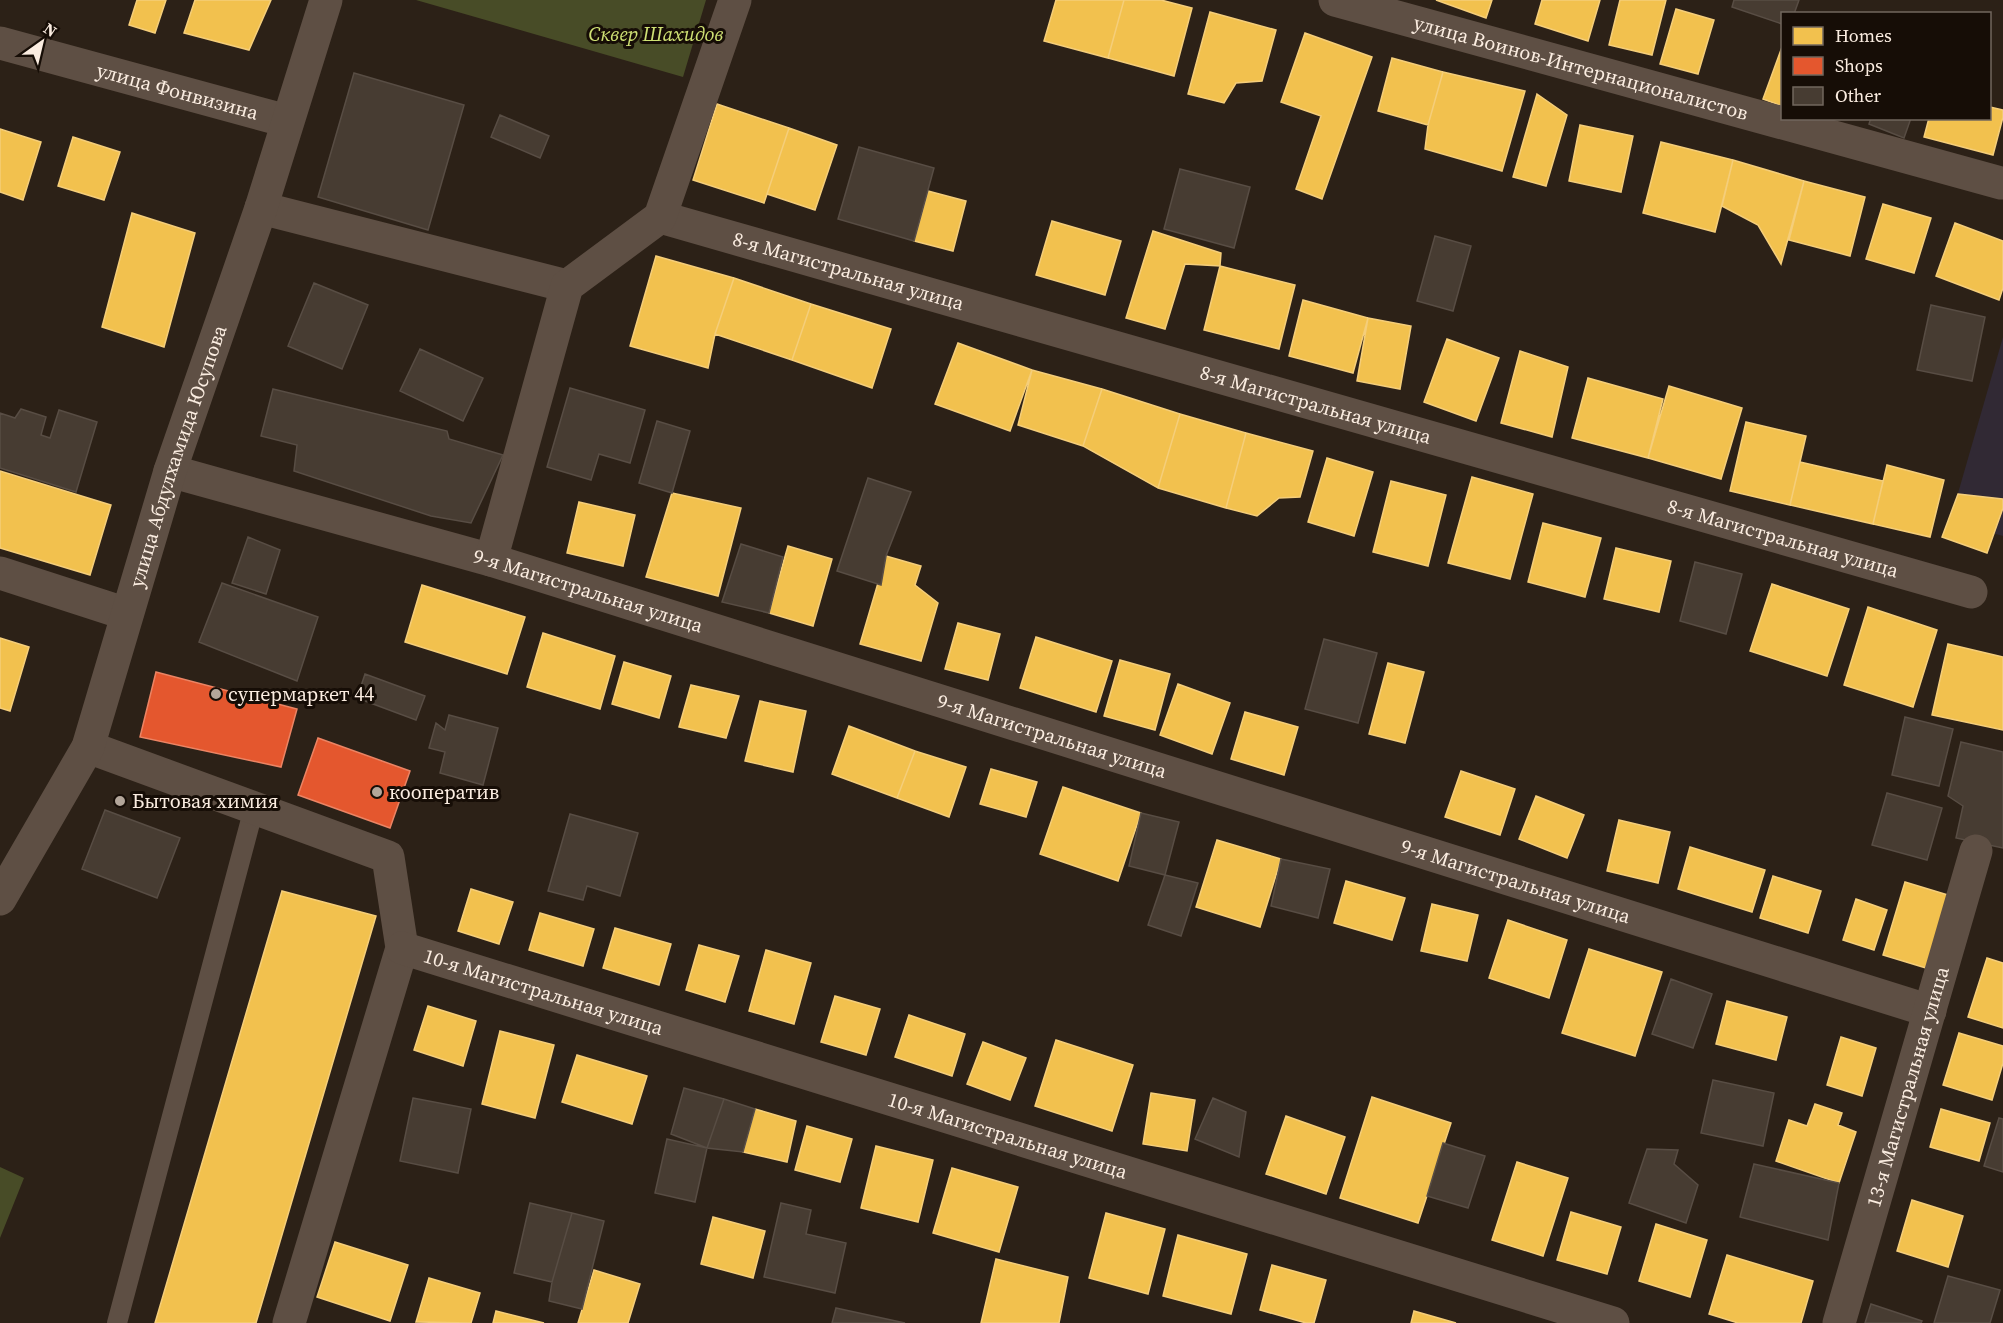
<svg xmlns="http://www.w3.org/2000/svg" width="2003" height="1323" font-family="'Source Serif 4',serif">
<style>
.education{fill:#312934}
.green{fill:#484c27}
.homes{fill:#f2c14e;stroke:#f5ce7a;stroke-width:1.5}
.shops{fill:#e4572e;stroke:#eb8464;stroke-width:1.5}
.building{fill:#473c32;stroke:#584d44;stroke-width:1.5}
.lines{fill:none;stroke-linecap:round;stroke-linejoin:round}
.service{stroke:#5e4f44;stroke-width:20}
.minor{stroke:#5e4f44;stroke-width:33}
.tertiary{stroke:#5e4f44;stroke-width:33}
.poi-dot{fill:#b3a69a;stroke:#160d06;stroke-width:2}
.labels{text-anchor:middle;stroke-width:6;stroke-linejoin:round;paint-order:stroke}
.park-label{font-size:20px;font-style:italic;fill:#d0e275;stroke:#160d06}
.street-label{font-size:20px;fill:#fbede1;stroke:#160d06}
.poi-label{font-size:20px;fill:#fbede1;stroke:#160d06;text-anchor:start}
</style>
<rect width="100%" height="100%" fill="#2c2117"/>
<!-- education -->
<path class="education" d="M 2003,337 L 2003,536 L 1950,521 Z"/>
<!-- green -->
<path class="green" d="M 416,0 L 706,0 L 683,77 Z
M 0,1167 L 24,1178 L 0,1238 Z"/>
<!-- homes -->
<path class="homes" d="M 137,0 L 166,0 L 155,33 L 129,25 Z
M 195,0 L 271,0 L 249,50 L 184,33 Z
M 1056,0 L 1124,0 L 1108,58 L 1044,41 Z
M 1124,0 L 1161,0 L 1192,8 L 1174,76 L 1108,58 Z
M 1436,0 L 1492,0 L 1486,18 Z
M 1542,0 L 1600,0 L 1588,41 L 1535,24 Z
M 1620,0 L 1666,0 L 1652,55 L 1609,45 Z
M 1676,9 L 1714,20 L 1698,74 L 1660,64 Z
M 1210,12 L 1276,30 L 1262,81 L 1236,83 L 1224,103 L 1188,94 Z
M 1305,33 L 1372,57 L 1322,199 L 1296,189 L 1321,116 L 1281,102 Z
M 1782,47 L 1782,106 L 1763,99 Z
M 1392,58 L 1443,72 L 1428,125 L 1378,111 Z
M 1443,72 L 1525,91 L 1502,171 L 1425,149 L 1428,125 Z
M 1537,94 L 1567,115 L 1546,186 L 1513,177 Z
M 717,104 L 789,128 L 764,203 L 693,180 Z
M 1990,107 L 2003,110 L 2003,117 L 1993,155 L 1924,137 L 1929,118 L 1990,118 Z
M 1580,125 L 1633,136 L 1621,192 L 1569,181 Z
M 789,128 L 837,145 L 815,210 L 767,194 Z
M 0,129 L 41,142 L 23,200 L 0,192 Z
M 73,137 L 120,152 L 104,200 L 58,186 Z
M 1661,142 L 1733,160 L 1715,232 L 1643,213 Z
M 1733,160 L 1804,181 L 1781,264 L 1758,225 L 1722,206 Z
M 1804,181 L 1865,197 L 1850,256 L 1789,240 Z
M 928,191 L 966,201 L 953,251 L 914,241 Z
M 1883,204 L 1931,218 L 1914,273 L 1866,259 Z
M 132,213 L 195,233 L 164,347 L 102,327 Z
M 1052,221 L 1121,241 L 1105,295 L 1036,275 Z
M 1955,223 L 2003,241 L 2003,288 L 1999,300 L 1936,276 Z
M 1153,231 L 1221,253 L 1220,266 L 1185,264 L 1165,329 L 1126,318 Z
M 656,256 L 734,278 L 715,334 L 708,368 L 630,346 Z
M 1220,266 L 1295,285 L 1279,349 L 1204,330 Z
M 734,278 L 811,304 L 792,360 L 715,334 Z
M 1303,300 L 1368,318 L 1353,373 L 1289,356 Z
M 811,304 L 891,329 L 872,388 L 792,360 Z
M 1368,318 L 1411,326 L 1400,389 L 1357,381 Z
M 1447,339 L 1499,358 L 1476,421 L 1424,402 Z
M 958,343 L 1032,370 L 1010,431 L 935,404 Z
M 1520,351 L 1568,367 L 1552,437 L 1501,423 Z
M 1032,370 L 1102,389 L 1083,446 L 1018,425 Z
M 1588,378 L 1663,399 L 1648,458 L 1572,438 Z
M 1669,386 L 1742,408 L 1721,479 L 1648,458 Z
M 1102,389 L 1180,414 L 1158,488 L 1083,446 Z
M 1180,414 L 1246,433 L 1226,508 L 1158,488 Z
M 1746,422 L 1806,436 L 1790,505 L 1730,491 Z
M 1246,433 L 1313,451 L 1300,497 L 1279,498 L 1257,516 L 1226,508 Z
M 1327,458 L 1373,472 L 1354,536 L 1308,522 Z
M 1800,462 L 1883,481 L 1873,524 L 1790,505 Z
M 1887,465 L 1944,480 L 1930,537 L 1873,524 Z
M 0,471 L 111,505 L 90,575 L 0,548 Z
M 1472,477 L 1533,494 L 1510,579 L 1448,563 Z
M 1391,481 L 1446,495 L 1428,566 L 1373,552 Z
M 672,493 L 741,508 L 718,596 L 646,577 Z
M 1958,494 L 2003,499 L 2003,508 L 1987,553 L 1942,537 Z
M 579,502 L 635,515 L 623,566 L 567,553 Z
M 1543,523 L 1601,538 L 1585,597 L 1528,582 Z
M 788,546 L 832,559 L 813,626 L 769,613 Z
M 1616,548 L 1671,561 L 1659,612 L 1604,599 Z
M 886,556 L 921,566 L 915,585 L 938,603 L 921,661 L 860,644 Z
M 1772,584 L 1849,609 L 1827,676 L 1750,651 Z
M 422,585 L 525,617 L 507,674 L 405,642 Z
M 1868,607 L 1937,630 L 1913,707 L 1844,685 Z
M 958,623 L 1000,634 L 988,680 L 945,669 Z
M 543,633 L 615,656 L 600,709 L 527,687 Z
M 1036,637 L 1112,661 L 1096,712 L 1020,688 Z
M 0,638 L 29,647 L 10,711 L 0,708 Z
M 1948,644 L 2003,657 L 2003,730 L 1932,715 Z
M 1120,660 L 1170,674 L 1155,730 L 1104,716 Z
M 624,662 L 671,676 L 659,718 L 612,704 Z
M 1388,663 L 1424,672 L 1405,743 L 1369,734 Z
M 1178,684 L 1230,703 L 1212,754 L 1160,735 Z
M 691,685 L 739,696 L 726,738 L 679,727 Z
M 760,701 L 806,711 L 793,772 L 745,761 Z
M 1245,712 L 1298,727 L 1284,775 L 1231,759 Z
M 849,726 L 915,751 L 897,798 L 832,774 Z
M 915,751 L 966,767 L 949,817 L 897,798 Z
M 991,769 L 1037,782 L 1026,817 L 980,804 Z
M 1461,771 L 1515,789 L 1500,835 L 1445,817 Z
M 1063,787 L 1141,813 L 1118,881 L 1040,854 Z
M 1536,796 L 1584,815 L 1567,858 L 1519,839 Z
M 1619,820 L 1670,832 L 1658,883 L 1607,871 Z
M 1217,840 L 1281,859 L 1260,927 L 1196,907 Z
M 1690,847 L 1765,870 L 1752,912 L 1678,889 Z
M 1773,876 L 1821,891 L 1808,933 L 1760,918 Z
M 1346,881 L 1405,898 L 1392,940 L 1334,923 Z
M 1905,882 L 1948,895 L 1926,968 L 1883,955 Z
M 471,889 L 513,902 L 499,944 L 458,931 Z
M 282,891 L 376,916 L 256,1323 L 155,1323 Z
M 1856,899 L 1887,910 L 1874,950 L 1843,940 Z
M 1432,904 L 1478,915 L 1467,961 L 1421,951 Z
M 540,913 L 594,929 L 583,966 L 529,950 Z
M 1508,920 L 1567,940 L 1549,998 L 1489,978 Z
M 615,928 L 671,944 L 659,985 L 603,968 Z
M 699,945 L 739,956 L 725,1002 L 686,990 Z
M 1589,949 L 1662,972 L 1635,1056 L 1562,1033 Z
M 766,950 L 811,963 L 794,1024 L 749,1011 Z
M 1987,958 L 2003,963 L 2003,1028 L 1968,1017 Z
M 835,996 L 880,1009 L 866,1055 L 821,1042 Z
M 1727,1001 L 1787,1017 L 1776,1060 L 1716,1044 Z
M 428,1006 L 476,1021 L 463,1066 L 414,1050 Z
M 909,1015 L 965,1034 L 952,1076 L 895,1057 Z
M 500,1031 L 554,1045 L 535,1118 L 482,1104 Z
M 1959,1033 L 2003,1046 L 2003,1063 L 1992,1100 L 1943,1085 Z
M 1841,1037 L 1876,1048 L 1862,1096 L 1827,1085 Z
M 1056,1040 L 1133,1065 L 1112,1131 L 1035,1106 Z
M 983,1042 L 1026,1058 L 1010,1100 L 967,1084 Z
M 577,1055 L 647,1076 L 632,1124 L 562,1102 Z
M 1151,1093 L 1195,1100 L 1187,1151 L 1143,1144 Z
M 1372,1097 L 1451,1123 L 1418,1223 L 1340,1198 Z
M 1815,1104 L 1842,1113 L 1838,1125 L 1856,1132 L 1839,1183 L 1776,1161 L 1789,1120 L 1807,1126 Z
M 755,1109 L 796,1121 L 787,1162 L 743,1152 Z
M 1941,1109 L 1990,1123 L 1979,1161 L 1930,1147 Z
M 1286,1116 L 1345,1137 L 1326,1194 L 1266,1174 Z
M 807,1126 L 852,1139 L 840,1182 L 795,1170 Z
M 876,1146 L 933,1160 L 918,1222 L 861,1208 Z
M 1517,1162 L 1568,1178 L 1543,1256 L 1492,1240 Z
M 952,1168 L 1018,1187 L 999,1252 L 933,1233 Z
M 1912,1200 L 1963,1216 L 1948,1267 L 1897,1251 Z
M 1571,1212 L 1621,1227 L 1607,1274 L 1557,1260 Z
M 1106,1213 L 1165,1229 L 1148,1294 L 1089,1278 Z
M 713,1217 L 765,1231 L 753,1278 L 701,1264 Z
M 1656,1224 L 1707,1240 L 1690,1297 L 1639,1281 Z
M 1178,1235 L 1247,1254 L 1231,1314 L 1163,1296 Z
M 335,1242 L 408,1265 L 390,1321 L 317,1297 Z
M 1727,1255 L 1813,1281 L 1801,1323 L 1738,1323 L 1709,1314 Z
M 996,1259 L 1068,1277 L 1059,1323 L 981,1323 Z
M 1272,1265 L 1326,1280 L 1314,1323 L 1306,1323 L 1260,1310 Z
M 594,1270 L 640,1284 L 628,1323 L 578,1323 Z
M 429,1278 L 480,1293 L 471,1323 L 416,1322 Z
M 496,1311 L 544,1323 L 493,1323 Z
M 1414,1311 L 1456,1323 L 1411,1323 Z"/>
<!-- shops -->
<path class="shops" d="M 156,672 L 297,709 L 281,767 L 140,737 Z
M 318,738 L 410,771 L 390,828 L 298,795 Z"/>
<!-- building -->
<path class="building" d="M 1734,0 L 1799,0 L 1794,14 L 1782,14 L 1782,24 L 1732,7 Z
M 354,73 L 464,105 L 428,230 L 318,197 Z
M 500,115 L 549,136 L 540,158 L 491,137 Z
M 1871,118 L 1911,118 L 1904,138 L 1869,124 Z
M 859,147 L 934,168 L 914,241 L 838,219 Z
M 1180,169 L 1250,187 L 1234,248 L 1164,229 Z
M 1435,236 L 1471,246 L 1453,311 L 1417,301 Z
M 314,283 L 368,305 L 342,369 L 288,346 Z
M 1931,305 L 1985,317 L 1972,381 L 1917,370 Z
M 420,349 L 483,378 L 463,421 L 400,391 Z
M 570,388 L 645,410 L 630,463 L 599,454 L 591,480 L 547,467 Z
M 273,389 L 447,431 L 449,439 L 503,455 L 471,523 L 431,516 L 294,471 L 297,445 L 261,436 Z
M 21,409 L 46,417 L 41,435 L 50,438 L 59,410 L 97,422 L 76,492 L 0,468 L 0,413 L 15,418 Z
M 657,421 L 690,431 L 672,493 L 639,483 Z
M 868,478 L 911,492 L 886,556 L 881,585 L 837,571 Z
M 248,537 L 280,550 L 266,594 L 232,583 Z
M 741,544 L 783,557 L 769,613 L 722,602 Z
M 1695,562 L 1742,574 L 1726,634 L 1680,621 Z
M 222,583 L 318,617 L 297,681 L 199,642 Z
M 1324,639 L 1377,653 L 1358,723 L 1305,709 Z
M 365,674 L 425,696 L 416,720 L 357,698 Z
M 449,715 L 498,728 L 483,785 L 440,773 L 445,752 L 429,748 L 436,723 L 445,730 Z
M 1905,717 L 1953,729 L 1939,786 L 1892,775 Z
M 1961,742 L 2003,752 L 2003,848 L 1956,838 L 1963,806 L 1948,796 Z
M 1887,793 L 1942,808 L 1927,860 L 1872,845 Z
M 105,810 L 180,838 L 157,898 L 82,869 Z
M 1141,813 L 1179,822 L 1165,875 L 1129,866 Z
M 570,814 L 638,833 L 620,896 L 587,886 L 583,900 L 548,891 Z
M 1281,859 L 1330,869 L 1318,918 L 1271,906 Z
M 1165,875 L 1198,883 L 1181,936 L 1148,925 Z
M 1671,979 L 1712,994 L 1693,1048 L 1652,1034 Z
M 1713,1080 L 1774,1093 L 1763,1146 L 1701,1133 Z
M 684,1088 L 724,1099 L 707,1148 L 671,1134 Z
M 413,1098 L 471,1109 L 458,1173 L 400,1161 Z
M 1213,1098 L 1246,1112 L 1239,1157 L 1195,1139 Z
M 724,1099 L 755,1109 L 743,1152 L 707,1148 Z
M 1999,1118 L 2003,1119 L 2003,1172 L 1984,1166 Z
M 667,1139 L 707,1148 L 695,1202 L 655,1193 Z
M 1443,1143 L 1485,1156 L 1468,1208 L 1427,1196 Z
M 1647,1149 L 1678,1150 L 1674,1164 L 1698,1185 L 1686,1223 L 1629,1203 Z
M 1754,1164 L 1839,1183 L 1828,1240 L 1740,1217 Z
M 530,1203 L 572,1213 L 552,1282 L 514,1273 Z
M 781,1203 L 811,1210 L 806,1234 L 846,1243 L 835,1293 L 764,1277 Z
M 572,1213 L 604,1221 L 582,1309 L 549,1301 L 552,1282 Z
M 1948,1276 L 2000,1290 L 1990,1323 L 1934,1323 Z
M 1871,1304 L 1922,1321 L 1921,1323 L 1865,1323 Z
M 836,1308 L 905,1323 L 832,1323 Z"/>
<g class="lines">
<!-- service -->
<path class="service" d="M 117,1323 L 254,808"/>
<!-- minor -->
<g class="minor">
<path id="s1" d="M 1335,0 L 2001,183"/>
<path id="s2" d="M 0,43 L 287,121"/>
<path d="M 261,208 L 567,286"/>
<path id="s3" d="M 660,217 L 1971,592"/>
<path id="s4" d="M 170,471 L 491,560 L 1930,1011"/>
<path d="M 491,560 L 567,286 L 660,217 L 735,0"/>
<path d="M 0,573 L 127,614"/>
<path d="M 88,747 L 388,857 L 402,948 L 289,1323"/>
<path id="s5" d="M 402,948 L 1613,1323"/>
<path id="s6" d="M 1839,1323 L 1976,851"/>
</g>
<!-- tertiary -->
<path class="tertiary" id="s7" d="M 0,899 L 88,747 L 170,471 L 261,208 L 326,0"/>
</g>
<!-- markers -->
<g class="poi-dot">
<circle cx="216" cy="694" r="6"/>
<circle cx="377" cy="792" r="6"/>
<circle cx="120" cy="801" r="6"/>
</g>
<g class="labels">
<!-- park labels -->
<g class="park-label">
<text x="656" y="41">Сквер Шахидов</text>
</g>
<!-- street labels -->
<g class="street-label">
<text dy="7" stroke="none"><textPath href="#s1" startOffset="255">улица Воинов-Интернационалистов</textPath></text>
<text dy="7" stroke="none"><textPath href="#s2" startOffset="184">улица Фонвизина</textPath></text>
<text dy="7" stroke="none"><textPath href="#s3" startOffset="196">8-я Магистральная улица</textPath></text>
<text dy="7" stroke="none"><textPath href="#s3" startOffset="682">8-я Магистральная улица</textPath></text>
<text dy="7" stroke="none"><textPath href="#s7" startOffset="480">улица Абдулхамида Юсупова</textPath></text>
<text dy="7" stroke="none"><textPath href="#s3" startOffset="1168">8-я Магистральная улица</textPath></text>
<text dy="7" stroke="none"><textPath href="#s4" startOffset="435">9-я Магистральная улица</textPath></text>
<text dy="7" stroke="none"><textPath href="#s4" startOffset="921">9-я Магистральная улица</textPath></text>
<text dy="7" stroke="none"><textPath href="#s4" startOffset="1407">9-я Магистральная улица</textPath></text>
<text dy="7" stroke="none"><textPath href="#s5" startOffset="148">10-я Магистральная улица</textPath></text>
<text dy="7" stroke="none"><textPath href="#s6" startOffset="246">13-я Магистральная улица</textPath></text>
<text dy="7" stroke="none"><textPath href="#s5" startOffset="634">10-я Магистральная улица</textPath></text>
</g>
<!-- poi labels -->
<g class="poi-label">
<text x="228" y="701">супермаркет 44</text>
<text x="389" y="799">кооператив</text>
<text x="132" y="808">Бытовая химия</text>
</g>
</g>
<!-- legend -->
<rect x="1781" y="12" width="210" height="108" fill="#160d06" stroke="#72675e" stroke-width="1.5"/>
<rect x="1793" y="27" width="30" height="18" fill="#f2c14e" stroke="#72675e" stroke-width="1.5"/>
<text x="1835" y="42" font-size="18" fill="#fbede1">Homes</text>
<rect x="1793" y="57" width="30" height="18" fill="#e4572e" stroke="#72675e" stroke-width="1.5"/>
<text x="1835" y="72" font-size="18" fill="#fbede1">Shops</text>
<rect x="1793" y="87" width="30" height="18" fill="#473c32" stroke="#72675e" stroke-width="1.5"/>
<text x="1835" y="102" font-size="18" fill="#fbede1">Other</text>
<!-- north arrow -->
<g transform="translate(42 42) rotate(34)" stroke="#160d06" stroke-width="4.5" paint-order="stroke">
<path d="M0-4.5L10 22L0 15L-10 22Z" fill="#fbede1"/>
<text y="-9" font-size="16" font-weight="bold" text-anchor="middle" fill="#fbede1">N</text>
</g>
</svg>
